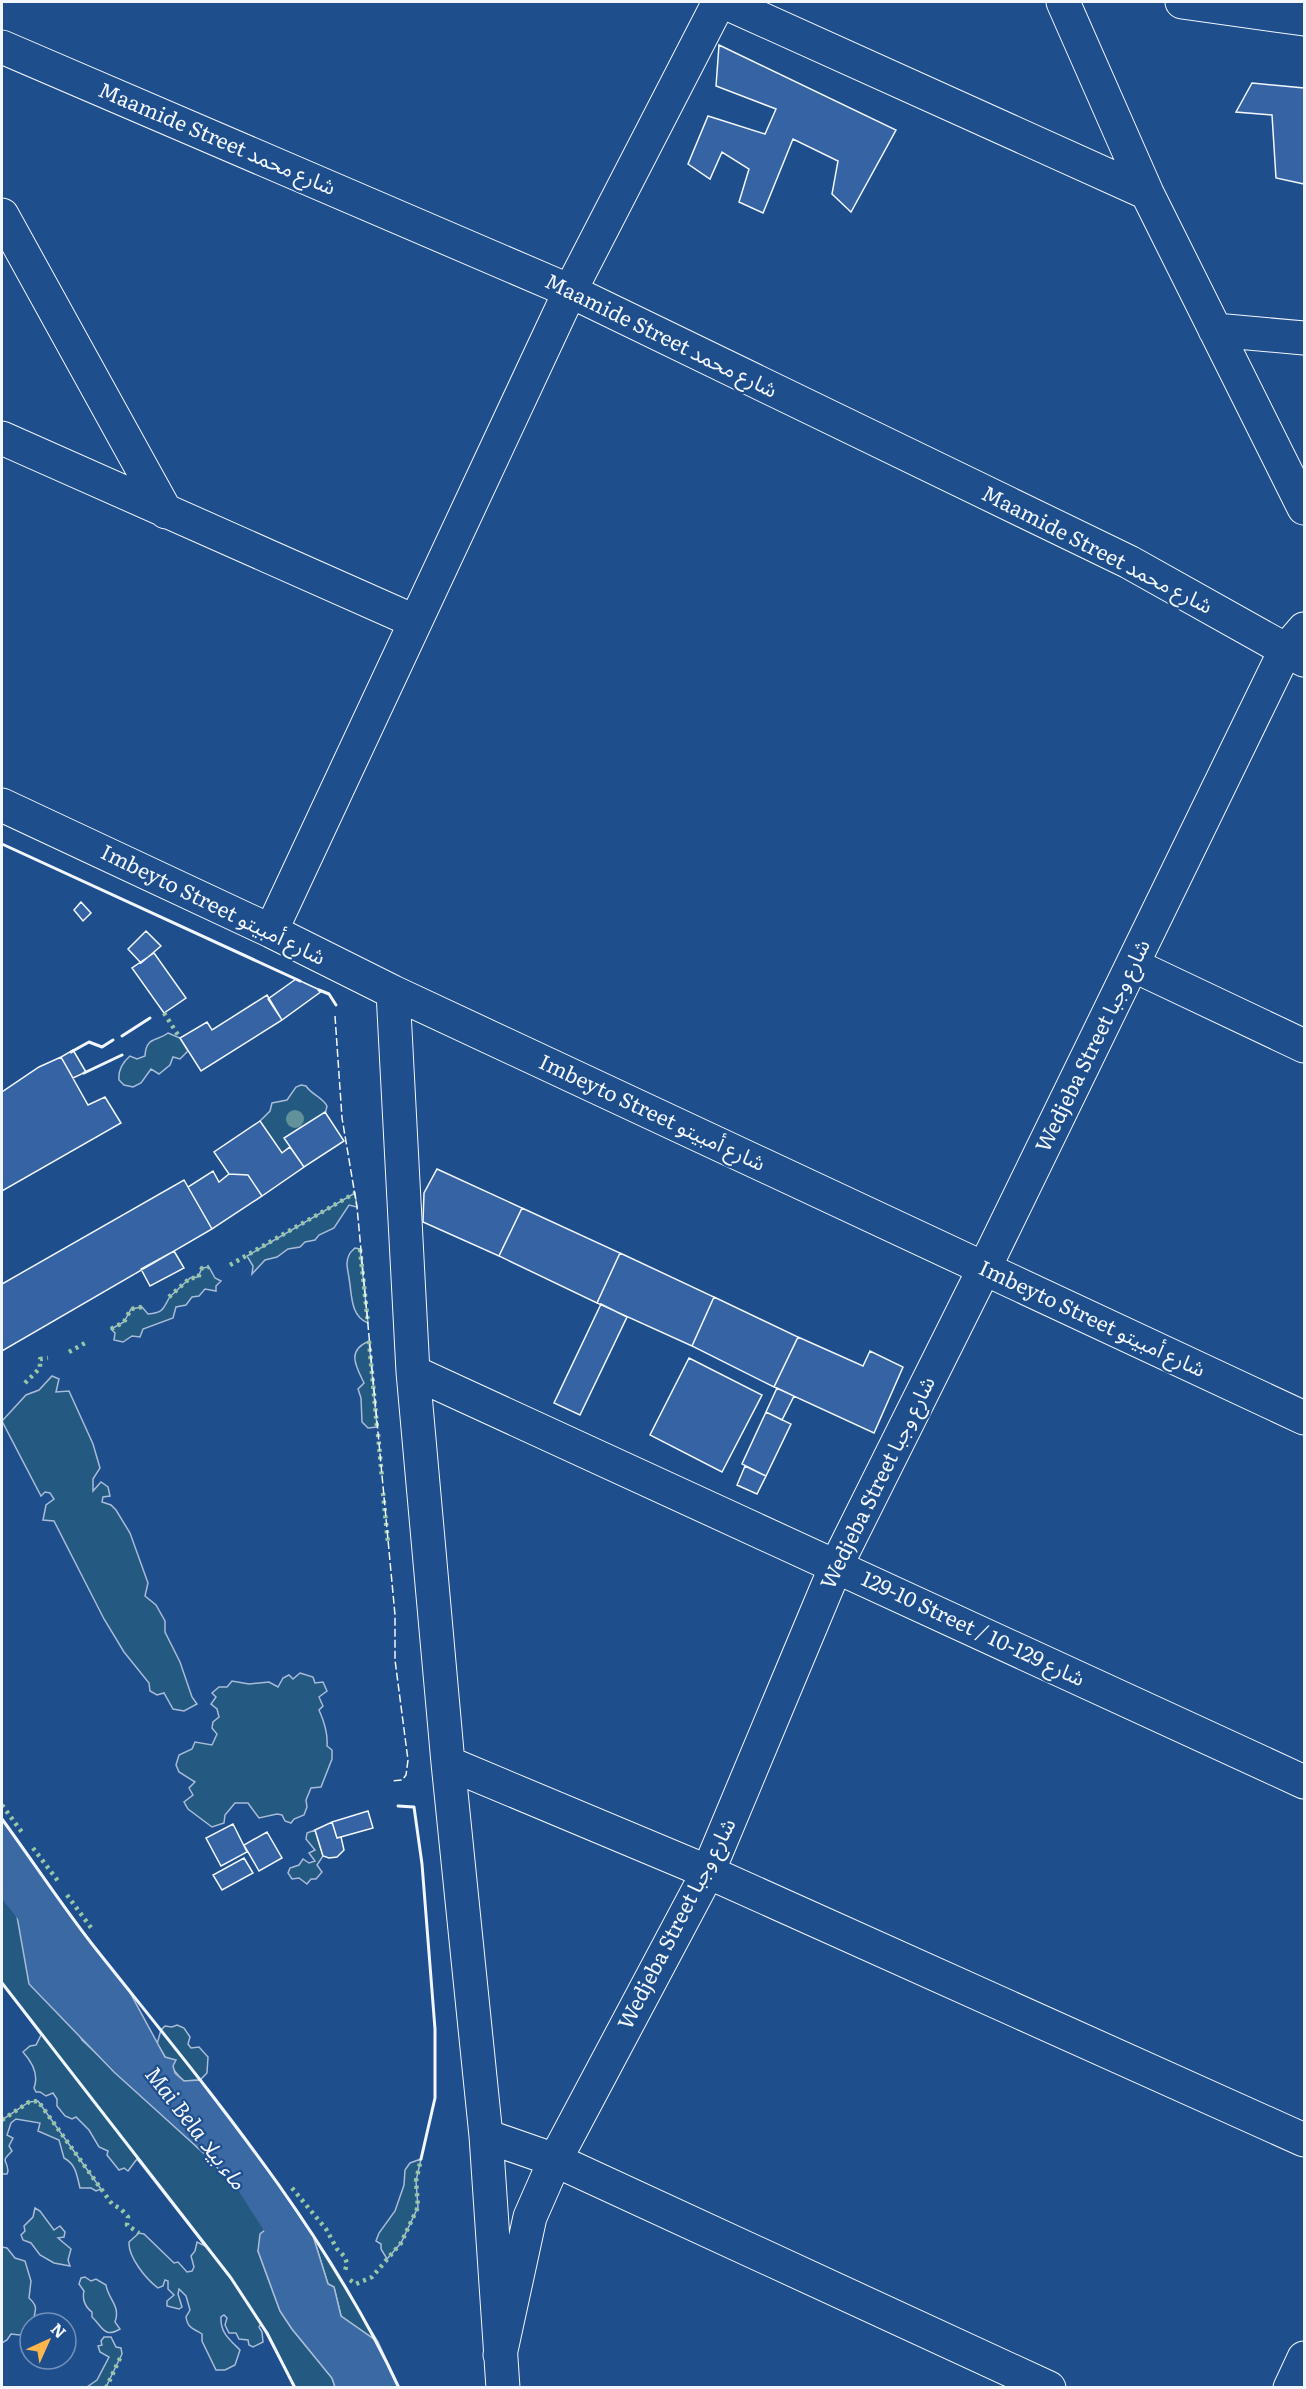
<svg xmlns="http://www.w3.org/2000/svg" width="1306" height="2389" font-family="Literata,'Noto Sans Arabic',serif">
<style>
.green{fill:#245a82;stroke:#a8bbd7;stroke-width:1.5}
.water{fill:#3b69a3;stroke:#a8bbd7;stroke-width:1.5}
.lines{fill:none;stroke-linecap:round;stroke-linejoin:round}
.stream{stroke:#3b69a3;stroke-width:12}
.building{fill:#3563a3;stroke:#f2f6ff;stroke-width:1.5}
.street-casing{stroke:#f2f6ff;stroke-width:35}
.street{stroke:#1f4e8c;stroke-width:33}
.hedge{stroke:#97c8a6;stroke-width:4.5;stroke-dasharray:3 4.5;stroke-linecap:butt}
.fence{stroke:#f2f6ff;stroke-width:1.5;stroke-dasharray:8 3;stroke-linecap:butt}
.wall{stroke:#f2f6ff;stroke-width:3}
.tree{fill:#61919a}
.labels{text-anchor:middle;stroke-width:4.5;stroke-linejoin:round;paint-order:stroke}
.street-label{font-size:21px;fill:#f2f6ff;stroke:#1f4e8c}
.water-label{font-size:22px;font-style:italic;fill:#f2f6ff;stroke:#1f4e8c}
</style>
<rect width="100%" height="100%" fill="#1f4e8c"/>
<!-- green -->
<path class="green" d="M 168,1033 L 180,1038 L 188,1051 L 180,1059 L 173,1057 L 170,1065 L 159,1074 L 151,1069 L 141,1083 L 133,1087 L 124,1085 L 119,1080 C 118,1070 123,1062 130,1056 L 137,1059 L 145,1056 C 146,1036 157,1042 168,1033 Z
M 301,1085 L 306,1086 C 312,1095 322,1097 327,1106 L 324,1119 L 282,1153 L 260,1131 L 260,1121 L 270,1111 L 272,1103 L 287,1100 L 296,1087 Z
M 355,1193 L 357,1207 L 349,1205 L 334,1228 L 319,1235 L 315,1240 L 305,1242 L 300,1247 L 288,1249 L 277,1257 L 265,1260 L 252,1274 L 253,1266 L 247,1256 Z
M 355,1248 L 360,1249 L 368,1323 C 350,1316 352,1294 349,1278 C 348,1270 345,1263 349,1255 C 350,1252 353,1250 355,1248 Z
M 209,1267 L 215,1278 L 221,1281 L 216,1286 L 216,1291 L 205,1289 L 199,1296 L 192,1297 L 186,1305 L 176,1307 L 173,1318 L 143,1329 L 140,1337 L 132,1336 L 123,1342 L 114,1340 L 115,1333 L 111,1329 L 124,1322 L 131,1309 L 142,1307 L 148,1314 C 163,1313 163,1309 169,1298 C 170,1296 187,1281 190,1278 L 198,1277 L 202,1268 Z
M 369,1341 L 377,1427 L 368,1428 L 362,1422 L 361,1398 L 358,1389 L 364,1383 C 356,1366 346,1351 369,1341 Z
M 52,1376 L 59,1379 L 56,1392 L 69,1391 L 93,1444 L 100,1468 L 93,1479 L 93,1491 L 101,1482 L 108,1487 L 110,1496 L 103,1497 L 102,1502 L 111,1505 L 116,1510 L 130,1533 L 148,1583 L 145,1596 L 156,1605 L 165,1621 L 165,1632 L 180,1662 L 192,1697 L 197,1704 L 184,1711 L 173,1709 L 164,1693 L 157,1695 L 150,1691 L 149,1683 L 124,1652 L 104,1619 L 54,1521 L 43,1520 L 46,1505 L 54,1499 L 50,1493 L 45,1492 L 41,1496 L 2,1421 L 26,1395 L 39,1390 Z
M 300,1673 L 313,1677 L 315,1683 L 323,1682 L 327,1691 L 319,1697 L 323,1706 L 319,1710 C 324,1721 328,1734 327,1746 L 332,1750 L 332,1759 L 321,1787 L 311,1788 L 306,1800 L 307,1807 L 304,1815 L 294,1819 L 291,1823 L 285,1821 L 282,1815 L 277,1814 L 259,1818 L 248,1803 L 235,1803 L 225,1815 L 224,1823 L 212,1827 L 188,1809 L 184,1802 L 193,1795 L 189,1788 L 195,1782 L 179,1772 L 176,1765 L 179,1755 L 192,1749 L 195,1742 L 212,1745 L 217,1734 L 212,1728 L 213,1722 L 219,1717 L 217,1709 L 211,1704 L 216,1697 L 212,1693 L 219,1687 L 227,1687 L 232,1681 L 249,1684 L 269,1682 L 278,1687 L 283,1678 L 289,1675 L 293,1679 Z
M 315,1830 L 323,1856 L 317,1865 L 322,1872 L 316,1879 L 311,1879 L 307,1884 L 299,1878 L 292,1879 L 288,1873 L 290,1868 L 299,1865 L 303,1859 L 309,1863 L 315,1861 L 309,1853 L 315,1850 L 306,1839 L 307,1833 Z
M 2,1889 L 15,1905 L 82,2040 L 209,2158 L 229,2181 L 244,2188 L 269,2227 L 258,2251 L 280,2311 L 292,2329 L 332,2378 L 335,2387 L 295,2387 L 261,2324 L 259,2327 L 262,2332 L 263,2342 L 253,2347 L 249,2345 L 248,2340 L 239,2339 L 236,2333 L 229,2333 L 225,2325 L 227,2318 L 224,2315 L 221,2317 C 220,2333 230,2340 240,2350 L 235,2365 L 225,2370 L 216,2370 L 202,2341 L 202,2334 C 193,2328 188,2329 186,2317 L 190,2310 L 186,2296 L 179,2289 L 178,2294 L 182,2307 L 179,2309 L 167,2306 L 167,2301 L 174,2295 L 168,2289 L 168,2281 L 165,2280 L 163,2286 L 158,2288 C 146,2279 128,2257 129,2242 L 139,2233 L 144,2234 L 174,2263 L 178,2262 L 187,2272 L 192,2271 L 194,2267 L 191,2256 L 195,2251 L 197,2242 L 205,2246 L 137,2159 L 128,2171 L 124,2168 L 119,2170 L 107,2155 L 108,2151 L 99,2147 L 89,2130 L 76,2117 L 72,2119 L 65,2116 L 57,2106 L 57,2099 L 53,2093 L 46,2096 L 40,2092 L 36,2092 L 34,2088 C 39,2075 32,2062 23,2052 L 30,2046 L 36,2045 L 41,2035 L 2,1983 Z
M 177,2025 L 184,2028 L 190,2037 L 188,2044 L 191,2048 L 199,2047 L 208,2057 L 207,2073 L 200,2080 L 184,2081 C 172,2071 166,2057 157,2044 L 161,2030 L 165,2026 L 172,2027 Z
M 38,2101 L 101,2189 L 96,2191 L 91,2188 L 80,2188 C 77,2176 76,2164 64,2158 L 59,2140 L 38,2131 L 40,2123 L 16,2119 L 11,2123 L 7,2135 L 13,2138 L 9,2146 L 12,2151 C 0,2163 7,2158 8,2171 L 7,2174 L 2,2174 L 2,2120 L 29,2102 Z
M 421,2159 L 416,2181 L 418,2207 L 401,2243 L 387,2259 L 381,2249 L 381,2244 L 376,2241 L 379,2233 L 395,2211 L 404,2185 L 405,2170 L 410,2163 Z
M 35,2208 L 40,2211 L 54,2230 L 60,2226 L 65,2232 L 64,2237 L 58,2238 L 71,2249 L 68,2260 L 70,2266 L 54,2263 L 40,2255 L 31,2243 L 23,2240 L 21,2235 L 25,2231 L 24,2226 L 33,2217 Z
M 313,2236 L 378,2342 L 341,2316 L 334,2287 L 328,2284 Z
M 2,2247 L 7,2248 L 15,2258 L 25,2261 L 31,2281 L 29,2298 C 40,2308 34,2311 33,2323 L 30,2323 L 30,2328 L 20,2335 L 11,2334 L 7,2340 L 2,2343 Z
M 85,2277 L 91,2281 L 96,2279 L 106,2285 C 108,2299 121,2306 115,2322 L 120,2329 C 104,2339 102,2326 92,2317 L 92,2312 C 85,2307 82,2299 84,2291 L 79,2284 L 81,2278 Z
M 104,2337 L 111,2337 L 116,2347 L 121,2348 L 122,2354 L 106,2387 L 87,2387 L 97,2380 L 109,2357 L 100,2352 L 98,2346 L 102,2345 L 101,2341 Z"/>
<!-- water -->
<path class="water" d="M 2,1819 L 91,1943 L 128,1989 L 165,2057 L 176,2060 L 173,2066 L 175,2073 L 184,2081 L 200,2080 L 280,2187 L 313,2236 L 328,2284 L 334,2287 L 341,2316 L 378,2342 L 399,2387 L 335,2387 L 332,2378 L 292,2329 L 280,2311 L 258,2251 L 260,2234 L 269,2227 L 244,2188 L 229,2181 L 209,2158 L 114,2072 L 29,1984 L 15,1905 L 2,1889 Z"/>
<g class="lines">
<!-- stream -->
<path class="stream" d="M 2,1889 L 24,1917
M 238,2179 L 274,2235"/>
</g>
<!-- building -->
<path class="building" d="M 719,45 L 896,130 L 851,212 L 832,194 L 838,161 L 793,139 L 763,213 L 739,202 L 749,169 L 722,152 L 710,179 L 688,164 L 708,116 L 765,134 L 776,109 L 716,86 Z
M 1252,83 L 1304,88 L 1304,184 L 1276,178 L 1272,115 L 1236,112 Z
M 81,902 L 91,913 L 83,921 L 74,910 Z
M 146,931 L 161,946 L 141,963 L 128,949 Z
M 154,953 L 186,998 L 164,1013 L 132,968 Z
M 296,979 L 322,991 L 282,1020 L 268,999 Z
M 267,995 L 282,1020 L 201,1071 L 180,1038 L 207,1022 L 212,1030 Z
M 73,1050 L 86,1072 L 73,1078 L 61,1057 Z
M 61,1057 L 88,1105 L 105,1097 L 121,1123 L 2,1191 L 2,1092 L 39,1067 Z
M 325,1112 L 344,1141 L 304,1167 L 284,1138 Z
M 260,1121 L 282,1153 L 290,1147 L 304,1167 L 262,1196 L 248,1175 L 229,1174 L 214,1152 Z
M 437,1169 L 522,1208 L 499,1256 L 423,1222 L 424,1193 Z
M 213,1171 L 219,1182 L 229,1174 L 248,1175 L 262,1196 L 212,1229 L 188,1187 Z
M 184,1180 L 212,1229 L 2,1351 L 2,1284 Z
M 522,1208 L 620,1253 L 597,1303 L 499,1256 Z
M 174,1251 L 184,1268 L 150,1286 L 141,1269 Z
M 620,1253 L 714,1297 L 692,1346 L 597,1303 Z
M 714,1297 L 798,1337 L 774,1387 L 692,1346 Z
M 601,1304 L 627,1317 L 580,1415 L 554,1403 Z
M 798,1337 L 863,1366 L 870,1351 L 903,1367 L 874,1433 L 774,1387 Z
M 689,1358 L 762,1395 L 722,1472 L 650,1435 Z
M 777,1388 L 794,1396 L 782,1420 L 766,1412 Z
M 766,1412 L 791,1424 L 766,1476 L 742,1464 Z
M 745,1466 L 766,1476 L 757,1494 L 737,1485 Z
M 368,1811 L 373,1828 L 337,1838 L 332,1822 Z
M 332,1822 L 337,1838 L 341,1837 L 344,1850 L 337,1857 L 329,1858 L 323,1856 L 315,1830 Z
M 233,1824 L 247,1852 L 221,1866 L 206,1838 Z
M 267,1832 L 282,1858 L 259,1871 L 244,1845 Z
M 244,1858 L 253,1873 L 222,1890 L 213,1875 Z"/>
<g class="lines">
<defs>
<path id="street" d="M 724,2 L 1147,193
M 1063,2 L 1147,193 L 1304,508
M 1182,2 L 1304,19
M 2,47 L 570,291 L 1129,562 L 1304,660
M 2,215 L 166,512
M 1215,330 L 1304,338
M 2,438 L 414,621
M 2,805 L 271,931 L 393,992 L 1304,1418
M 271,931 L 570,291 L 719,2
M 1133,965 L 1304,1046
M 393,992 L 413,1372 L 448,1763 L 486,2136 L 503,2388
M 413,1372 L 1304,1782
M 448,1763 L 708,1872 L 1304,2140
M 486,2136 L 555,2160 L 1049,2388
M 500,2355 L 530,2217 L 555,2160 L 708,1872 L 836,1566 L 984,1269 L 1285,651 L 1304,629
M 1290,2388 L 1304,2358"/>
</defs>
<!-- street casing -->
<use href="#street" class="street-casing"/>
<!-- street -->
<use href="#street" class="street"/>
<!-- hedge -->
<path class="hedge" d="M 164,1013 L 180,1038
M 360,1249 L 368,1323
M 230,1265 L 355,1193
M 169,1297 L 190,1278 L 198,1278 L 202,1268 L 209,1267
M 111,1329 L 124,1322 L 131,1309 L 142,1307
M 369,1341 L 377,1427
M 69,1352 L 85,1343
M 25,1383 L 40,1368 L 40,1359 L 48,1358
M 378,1434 L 382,1478
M 383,1493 L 388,1543
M 2,1805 L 24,1835
M 33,1848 L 58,1881
M 67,1895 L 92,1929
M 2,2120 L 29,2102 L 38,2101 L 112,2204 L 121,2209 L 128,2217 L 127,2225 L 139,2233
M 292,2188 L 326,2229 L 337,2249 L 344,2256 L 347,2263 L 345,2271
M 350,2280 L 356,2284 L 372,2277 L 401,2243 L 418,2207 L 416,2181 L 421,2159
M 106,2388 L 122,2354"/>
<!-- fence -->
<path class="fence" d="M 335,1016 L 342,1118 L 357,1207 L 395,1615 L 395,1660 L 408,1760 L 406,1775 L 402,1780 L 392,1781"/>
<!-- wall -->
<path class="wall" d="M 2,844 L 300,981
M 319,990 L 329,994 L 336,1005
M 122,1036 L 150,1018
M 71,1052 L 89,1042 L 102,1047 L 113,1040
M 84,1073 L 122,1055
M 398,1806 L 414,1807 L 422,1864 L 435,2029 L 435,2098 L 421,2159
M 2,1819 C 32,1860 60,1903 92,1944 C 203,2084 323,2224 399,2388
M 2,1983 L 231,2278 L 267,2333 L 295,2388"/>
</g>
<!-- trees -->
<circle class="tree" cx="295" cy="1119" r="9"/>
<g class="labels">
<!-- street labels -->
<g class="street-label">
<text transform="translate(217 139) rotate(23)" y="7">Maamide Street شارع محمد</text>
<text transform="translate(661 336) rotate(26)" y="7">Maamide Street شارع محمد</text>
<text transform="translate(1097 550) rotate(27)" y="7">Maamide Street شارع محمد</text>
<text transform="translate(213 905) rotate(26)" y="7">Imbeyto Street شارع أمبيتو</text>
<text transform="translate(1093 1046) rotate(-64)" y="7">Wedjeba Street شارع وجبا</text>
<text transform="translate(652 1113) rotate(25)" y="7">Imbeyto Street شارع أمبيتو</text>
<text transform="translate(1092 1319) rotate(25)" y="7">Imbeyto Street شارع أمبيتو</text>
<text transform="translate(878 1483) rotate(-64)" y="7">Wedjeba Street شارع وجبا</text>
<text transform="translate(973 1629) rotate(25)" y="7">129-10 Street / شارع 129-10</text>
<text transform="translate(677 1924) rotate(-63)" y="7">Wedjeba Street شارع وجبا</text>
</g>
<!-- water labels -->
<g class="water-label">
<text transform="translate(196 2128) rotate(52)" y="8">Mai Bela ماء بيلا</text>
</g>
</g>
<!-- border -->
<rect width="1306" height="2389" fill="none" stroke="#f2f6ff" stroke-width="6"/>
<!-- north arrow -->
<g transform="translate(48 2341) rotate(45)"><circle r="28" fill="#1f4e8c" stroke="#7391ba" stroke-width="1.5"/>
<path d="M0-4.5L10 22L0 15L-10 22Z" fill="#ffb74d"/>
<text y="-9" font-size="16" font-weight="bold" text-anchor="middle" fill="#f2f6ff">N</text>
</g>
</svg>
